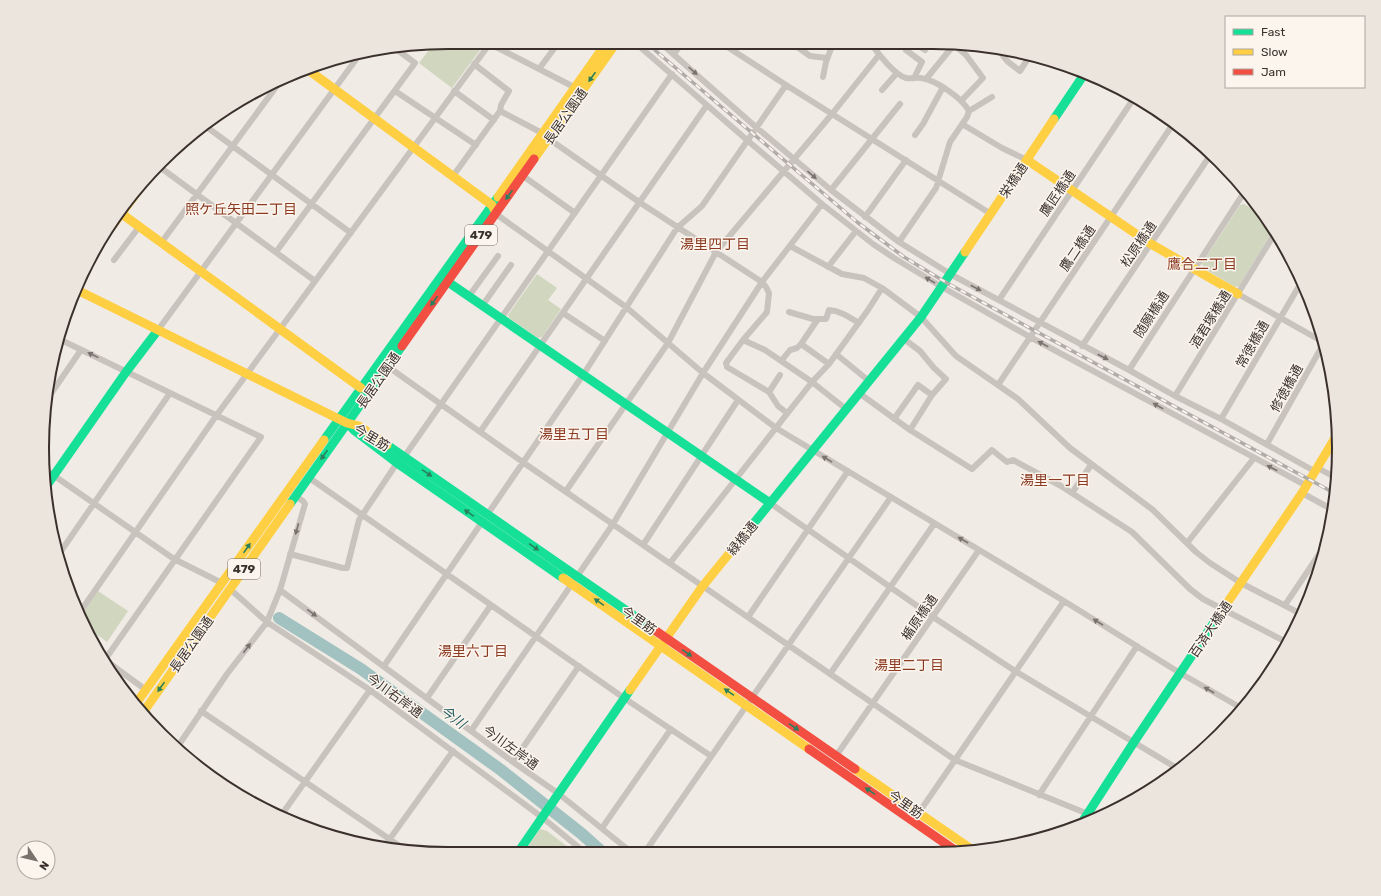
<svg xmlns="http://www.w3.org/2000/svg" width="1381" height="896" font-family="Rubik,'Noto Sans JP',sans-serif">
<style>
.green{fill:#d1d6bf}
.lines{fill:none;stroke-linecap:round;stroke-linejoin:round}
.river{stroke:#a1c2c1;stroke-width:12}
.street{stroke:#c9c3be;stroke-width:6}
.fast{stroke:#16e098;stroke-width:9}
.slow{stroke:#ffcf43;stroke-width:9}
.jam{stroke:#f24e42;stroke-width:9}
.rail-casing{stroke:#b1aca8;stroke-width:3.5}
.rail{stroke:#fbf5ee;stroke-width:2;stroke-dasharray:6;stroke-linecap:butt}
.oneway{fill:#7b726d}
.oneway2{fill:#2a7f5c}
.labels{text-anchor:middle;stroke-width:3;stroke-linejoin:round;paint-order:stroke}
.shield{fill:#fbf5ee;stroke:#756b66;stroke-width:1}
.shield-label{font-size:12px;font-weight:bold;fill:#3b302b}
.street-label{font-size:13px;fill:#3b302b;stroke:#fbf5ee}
.neighbourhood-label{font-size:14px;fill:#8c3b22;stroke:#fbf5ee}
.water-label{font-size:14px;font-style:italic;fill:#1f5a5e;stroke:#fbf5ee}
.rim{fill:none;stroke:#3b302b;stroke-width:2}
</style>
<rect width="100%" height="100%" fill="#f0ebe5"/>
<!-- green -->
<path class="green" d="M 432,46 L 483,46 L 452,88 L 419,63 Z
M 1244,204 L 1265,217 L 1273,230 L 1239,286 L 1235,287 L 1203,268 L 1202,263 L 1218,239 L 1240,205 Z
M 537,274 L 557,288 L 548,300 L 561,309 L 542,337 L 538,338 L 509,318 L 508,315 Z
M 98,591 L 128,611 L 107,642 L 87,627 L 81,615 Z
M 540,829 L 547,831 L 573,851 L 525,851 Z"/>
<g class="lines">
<!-- river -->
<path class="river" d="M 279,618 L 361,669 L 501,770 L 582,834 L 602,852"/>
<!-- street -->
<path class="street" d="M 494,46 L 574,87
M 639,46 L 747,140 L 822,204 L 873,244 L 894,258 L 942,287 L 1030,337 L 1307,486
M 664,46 L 757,128 L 831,190 L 899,242 L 952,275 L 1129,370 L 1175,396 L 1221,419 L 1316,472
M 726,46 L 786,85 L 991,214
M 796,46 L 810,56 L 827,58
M 873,46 C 879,55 895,75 906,78 C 911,79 916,77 921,78 C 936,80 962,98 969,111
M 909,46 L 906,50 L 922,62 L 914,78
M 919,46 L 925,50
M 955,46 L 966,55 L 983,78 L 961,101
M 997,48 L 1007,61 L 1020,71 L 1031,54
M 674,54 L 680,46
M 474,64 L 509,91 L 501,105 L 500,111
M 539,69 L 556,46
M 823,77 L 826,62 L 832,46
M 926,79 L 953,46
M 882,90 L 897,73
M 395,91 L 476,145
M 454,91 L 494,120
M 962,124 L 1002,148 L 1027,160
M 204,125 L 351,233
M 915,135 L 923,124 L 943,87
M 549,139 L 639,202 L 762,282 L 766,287 L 769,293 L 767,312 L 743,340 L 726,363 L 727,367 L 769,392 L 778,406 L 787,413
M 157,165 L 315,281
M 453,176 L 500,111 L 542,133
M 523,176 L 575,213
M 831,190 L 900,104
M 496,214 L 626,307 L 703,373 L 776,428 L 1064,601 L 1180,673 L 1243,709
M 865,217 L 906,160
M 899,242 L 936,188 L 950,142 L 967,117 L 969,111 L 992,97
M 161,243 L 279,83
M 790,246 L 842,274 L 864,278 L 882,288 L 921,317 L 956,356 L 1018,399 L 1070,448 L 1153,510 L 1196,552 L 1210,563 L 1241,583 L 1301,614
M 276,252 L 415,63 L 392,46
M 114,260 L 139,227
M 828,267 L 856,231
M 1238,294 L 1325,343
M 469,296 L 498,256
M 999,300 L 1134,98
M 482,306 L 511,265
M 789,312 L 813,319 L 826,319 L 829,310 C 841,311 849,317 859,323
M 563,313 L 605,341
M 158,330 L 360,54
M 59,339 L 261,437 L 104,661
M 904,339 L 920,351 L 934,368 L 946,379 L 932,395 L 910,430
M 801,344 L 829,364 L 868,310 L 882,288
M 1082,346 L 1211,154
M 836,354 L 869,381
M 782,360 L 790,350 L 797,348 L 801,344 L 818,319
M 829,364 L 812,382 L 846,409
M 387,366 L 524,463 L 955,760 L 1088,814 L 1095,819
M 1129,370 L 1245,191
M 998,385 L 1173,124
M 769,392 L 780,375
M 859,393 L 910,430 L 972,469 L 992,450 L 1007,462 L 1013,460 L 1061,486 L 1132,532 L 1190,589 L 1203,599 L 1288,643
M 1175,396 L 1275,233
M 48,398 L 81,350
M 894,419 L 918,385 L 932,395
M 1221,419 L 1302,281
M 480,432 L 707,105
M 1267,444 L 1325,341
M 404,457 L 672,74
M 43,468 L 174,559 L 222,583
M 1318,468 L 1336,478
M 308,477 L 624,698 L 711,756
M 566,491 L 668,343 L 716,252 L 832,114 L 879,55
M 1072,493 L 1091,465
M 1302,493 L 1333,510
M 770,503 L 933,617 L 1015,671 L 1180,770
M 487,515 L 583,375 L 677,228 L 702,206 L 786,85
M 1187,543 L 1254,458
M 643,545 L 738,400
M 290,554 L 343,568 L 347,568 L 359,520 L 397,463
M 57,557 L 170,393
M 670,563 L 812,382 L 765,350 L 743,340
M 230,589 L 267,622 L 370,690 L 543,818 L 583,851
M 280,590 L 513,762 L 559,794 L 631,852
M 1285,605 L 1326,544
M 80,612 L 216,416 L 488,46
M 748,617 L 848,471
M 101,657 L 146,690
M 384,666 L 482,522
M 830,674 L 934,524
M 427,698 L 491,605
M 201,711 L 407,851
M 471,731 L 613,524 L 703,373 L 762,282 L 822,204
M 176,749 L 227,674 L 267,622 L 280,590 L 305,504 L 303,501 L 295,496
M 836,756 L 979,550
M 513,762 L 579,666
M 1039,795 L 1137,646
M 918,814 L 1064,601
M 280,817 L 370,690
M 602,828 L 671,729
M 384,847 L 453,751
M 645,852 L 891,497"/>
<!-- fast -->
<path class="fast" d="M 1054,119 L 1085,73
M 448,282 L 770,503
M 347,423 L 355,431 L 397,463 L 563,578
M 324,440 L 498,197
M 387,445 L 656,631
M 45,488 L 126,372 L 158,330
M 290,504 L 402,346
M 745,534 L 921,317 L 965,252
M 1081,824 L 1134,742 L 1221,612
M 519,851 L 630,690"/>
<!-- slow -->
<path class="slow" d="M 307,69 L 492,205 L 495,211
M 534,159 L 614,46
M 1027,160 L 1151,244 L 1238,294
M 498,197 L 604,46
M 122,214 L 361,388
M 101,241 L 160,161
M 965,252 L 1054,119
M 75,289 L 347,423 L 359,426 L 387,445
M 563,578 L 809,749
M 1221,612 L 1302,493 L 1338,433
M 630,690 L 702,587 L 745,534
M 135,705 L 324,440
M 142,714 L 290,504
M 855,769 L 974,851"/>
<!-- jam -->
<path class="jam" d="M 402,346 L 534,159
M 656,631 L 855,769
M 809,749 L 959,853"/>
<defs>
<path id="rail" d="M 650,46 L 857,222 L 904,257 L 947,283 L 1336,494"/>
</defs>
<!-- rail casing -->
<use href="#rail" class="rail-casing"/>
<!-- rail -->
<use href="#rail" class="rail"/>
</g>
<!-- one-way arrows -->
<defs><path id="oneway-solid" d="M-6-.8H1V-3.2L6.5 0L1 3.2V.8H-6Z"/></defs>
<g class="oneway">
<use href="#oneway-solid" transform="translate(693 71) rotate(42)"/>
<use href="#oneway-solid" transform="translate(812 175) rotate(40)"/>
<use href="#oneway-solid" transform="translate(930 280) rotate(-149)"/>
<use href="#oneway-solid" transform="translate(976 288) rotate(28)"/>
<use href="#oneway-solid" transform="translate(1043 344) rotate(-152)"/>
<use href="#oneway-solid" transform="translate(93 355) rotate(-154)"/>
<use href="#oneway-solid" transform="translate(1103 357) rotate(27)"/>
<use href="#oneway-solid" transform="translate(1158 406) rotate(-151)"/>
<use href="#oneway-solid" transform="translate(827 459) rotate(-149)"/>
<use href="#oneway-solid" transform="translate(1272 468) rotate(-152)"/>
<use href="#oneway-solid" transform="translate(297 529) rotate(106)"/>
<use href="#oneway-solid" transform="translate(963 540) rotate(-150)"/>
<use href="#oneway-solid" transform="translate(312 613) rotate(36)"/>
<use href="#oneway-solid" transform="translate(1098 622) rotate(-148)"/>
<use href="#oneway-solid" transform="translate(247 648) rotate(-53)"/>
<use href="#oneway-solid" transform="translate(1209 690) rotate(-150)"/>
</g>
<g class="oneway2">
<use href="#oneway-solid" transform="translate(592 77) rotate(125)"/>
<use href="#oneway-solid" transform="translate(509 195) rotate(125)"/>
<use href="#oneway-solid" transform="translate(434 301) rotate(126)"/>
<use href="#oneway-solid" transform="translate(324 455) rotate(125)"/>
<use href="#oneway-solid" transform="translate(427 473) rotate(34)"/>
<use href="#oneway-solid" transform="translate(469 513) rotate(-145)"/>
<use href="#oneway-solid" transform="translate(534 547) rotate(35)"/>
<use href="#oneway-solid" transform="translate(247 548) rotate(-55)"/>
<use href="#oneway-solid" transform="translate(599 602) rotate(-145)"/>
<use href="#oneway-solid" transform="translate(687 653) rotate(35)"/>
<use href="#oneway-solid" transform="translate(161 687) rotate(125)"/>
<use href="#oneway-solid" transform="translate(729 692) rotate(-146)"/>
<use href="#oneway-solid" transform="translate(794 727) rotate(34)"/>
<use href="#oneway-solid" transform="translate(870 791) rotate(-145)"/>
</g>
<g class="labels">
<!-- shield labels -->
<g class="shield">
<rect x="465" y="225" width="32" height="20" rx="3"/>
<rect x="228" y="559" width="32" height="20" rx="3"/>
</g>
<g class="shield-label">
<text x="481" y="239">479</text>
<text x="244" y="573">479</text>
</g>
<!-- street labels -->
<g class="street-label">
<text transform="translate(565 116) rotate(-55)" y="5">長居公園通</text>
<text transform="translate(1013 180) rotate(-56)" y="5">栄橋通</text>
<text transform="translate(1057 193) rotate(-56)" y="5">鷹匠橋通</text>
<text transform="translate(1138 244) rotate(-56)" y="5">松原橋通</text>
<text transform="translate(1077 248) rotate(-56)" y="5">鷹二橋通</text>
<text transform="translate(1151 314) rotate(-57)" y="5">随願橋通</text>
<text transform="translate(1210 319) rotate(-58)" y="5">酒君塚橋通</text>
<text transform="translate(1252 344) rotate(-60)" y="5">常徳橋通</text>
<text transform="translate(378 380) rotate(-55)" y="5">長居公園通</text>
<text transform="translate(1286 388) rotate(-61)" y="5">修徳橋通</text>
<text transform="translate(372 437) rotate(31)" y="5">今里筋</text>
<text transform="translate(742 538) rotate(-51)" y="5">緑橋通</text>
<text transform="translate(919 617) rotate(-55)" y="5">楯原橋通</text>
<text transform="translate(639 620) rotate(35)" y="5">今里筋</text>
<text transform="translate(1210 629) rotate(-56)" y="5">百済大橋通</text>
<text transform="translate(191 644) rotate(-55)" y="5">長居公園通</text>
<text transform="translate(395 695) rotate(36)" y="5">今川右岸通</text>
<text transform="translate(511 747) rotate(36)" y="5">今川左岸通</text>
<text transform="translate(906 804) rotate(35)" y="5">今里筋</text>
</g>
<!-- neighbourhood labels -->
<g class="neighbourhood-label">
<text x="241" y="214">照ケ丘矢田二丁目</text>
<text x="715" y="249">湯里四丁目</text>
<text x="1202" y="269">鷹合二丁目</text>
<text x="574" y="439">湯里五丁目</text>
<text x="1055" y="485">湯里一丁目</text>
<text x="473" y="656">湯里六丁目</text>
<text x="909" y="670">湯里二丁目</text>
</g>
<!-- water labels -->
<g class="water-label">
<text transform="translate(453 717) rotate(36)" y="5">今川</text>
</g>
</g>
<!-- crop -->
<path d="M0 0H1381V896H0ZM448 49H933A399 399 0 0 1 1332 448V448A399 399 0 0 1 933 847H448A399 399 0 0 1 49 448V448A399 399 0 0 1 448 49Z" fill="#ece5de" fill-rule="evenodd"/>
<path class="rim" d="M448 49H933A399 399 0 0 1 1332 448V448A399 399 0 0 1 933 847H448A399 399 0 0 1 49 448V448A399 399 0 0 1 448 49Z"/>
<!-- legend -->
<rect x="1225" y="16" width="140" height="72" fill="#fbf5ee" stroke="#aea6a0"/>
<rect x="1233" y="29" width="20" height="6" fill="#16e098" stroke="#aea6a0"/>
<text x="1261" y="36" font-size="12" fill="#3b302b">Fast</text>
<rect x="1233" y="49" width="20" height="6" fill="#ffcf43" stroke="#aea6a0"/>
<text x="1261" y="56" font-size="12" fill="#3b302b">Slow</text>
<rect x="1233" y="69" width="20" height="6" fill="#f24e42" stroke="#aea6a0"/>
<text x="1261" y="76" font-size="12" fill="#3b302b">Jam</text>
<!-- north arrow -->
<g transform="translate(36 860) rotate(125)"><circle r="19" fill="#fbf5ee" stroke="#aea6a0"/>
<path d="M0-3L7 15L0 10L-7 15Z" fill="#7a716c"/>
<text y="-6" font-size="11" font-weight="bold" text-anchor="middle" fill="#3b302b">N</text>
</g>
</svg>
